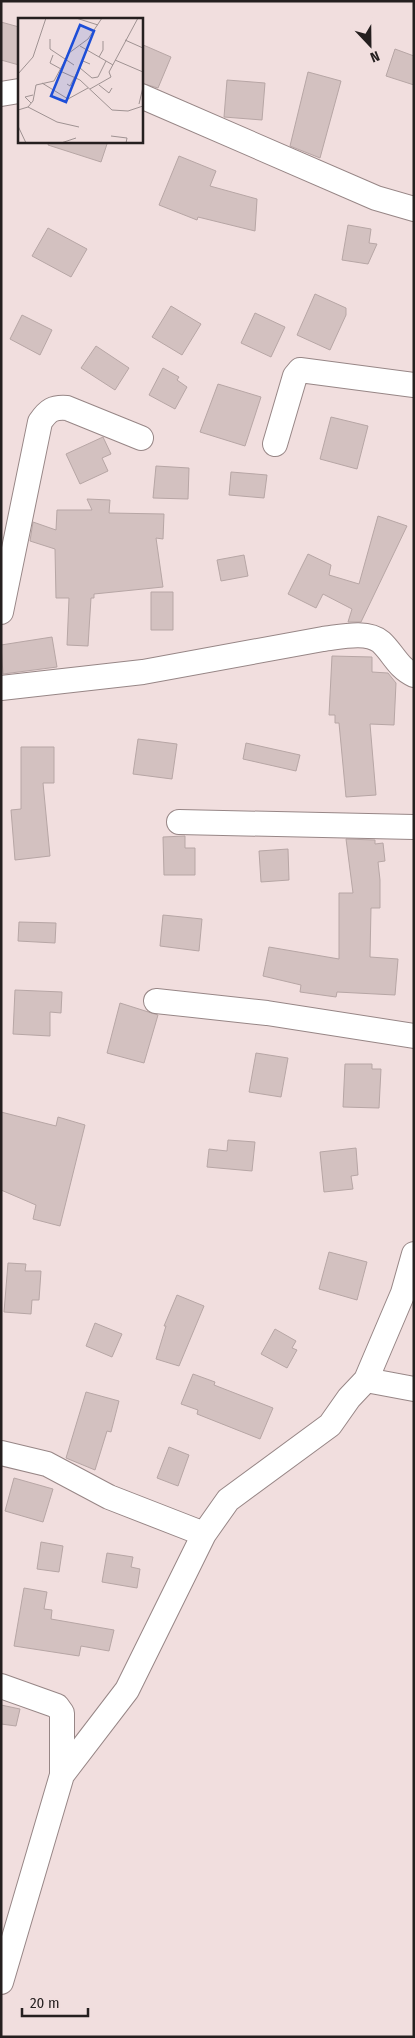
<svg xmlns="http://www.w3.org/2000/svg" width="415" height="2038" font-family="'Fira Sans Condensed',sans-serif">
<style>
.building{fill:#d3c1c0;stroke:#b7a6a5}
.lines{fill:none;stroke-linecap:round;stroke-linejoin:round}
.minor-casing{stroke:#978686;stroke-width:26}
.minor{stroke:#fff;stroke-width:24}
.inset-road{fill:none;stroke:#9f9292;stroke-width:1}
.view{fill:#1d4ed8;fill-opacity:0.15;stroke:#1d4ed8;stroke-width:2.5}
.inset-edge{fill:none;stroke:#251f1f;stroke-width:2.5}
</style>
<rect width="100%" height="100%" fill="#f1dede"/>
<!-- building -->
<path class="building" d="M 1,22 L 19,27 L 19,65 L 1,60 Z
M 141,44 L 171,57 L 158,88 L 141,83 Z
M 395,49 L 414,56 L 414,85 L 386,76 Z
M 308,72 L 341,81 L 320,158 L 290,146 Z
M 227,80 L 265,83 L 262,120 L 224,117 Z
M 49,141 L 108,141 L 101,162 L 48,145 Z
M 179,156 L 216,171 L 210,186 L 257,199 L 255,231 L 198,217 L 197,220 L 159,205 Z
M 348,225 L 371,229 L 369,243 L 377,244 L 368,264 L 342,260 Z
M 48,228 L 87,249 L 71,277 L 32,256 Z
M 315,294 L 346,308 L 346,315 L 330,350 L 297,335 Z
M 171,306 L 201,324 L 182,355 L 152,337 Z
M 255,313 L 285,327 L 271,357 L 241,343 Z
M 22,315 L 52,330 L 40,355 L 10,339 Z
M 96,346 L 129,368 L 115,390 L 81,368 Z
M 163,368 L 179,377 L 177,380 L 187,387 L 175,409 L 149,395 Z
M 218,384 L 261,397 L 245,446 L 200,432 Z
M 331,417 L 368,426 L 357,469 L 320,459 Z
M 103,437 L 111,454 L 102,458 L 108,471 L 80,484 L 66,454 Z
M 156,466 L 189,468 L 188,499 L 153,498 Z
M 231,472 L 267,475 L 264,498 L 229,495 Z
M 87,499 L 110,500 L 109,513 L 164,514 L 163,539 L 156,538 L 163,587 L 94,594 L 94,598 L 91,598 L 88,646 L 67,645 L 69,598 L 56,598 L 55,549 L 30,541 L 33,522 L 56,530 L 57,510 L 92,510 Z
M 378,516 L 407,526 L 361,622 L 348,622 L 352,609 L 323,594 L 316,608 L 288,594 L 308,554 L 331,565 L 329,575 L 359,584 Z
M 244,555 L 248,576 L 221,581 L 217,560 Z
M 151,592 L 173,592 L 173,630 L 151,630 Z
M 52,637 L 57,667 L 3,674 L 1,645 Z
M 332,656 L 372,657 L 372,672 L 388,673 L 396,683 L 394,725 L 370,724 L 376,795 L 346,797 L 339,723 L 335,723 L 335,715 L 329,715 Z
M 138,739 L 177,744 L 172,779 L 133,774 Z
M 246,743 L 300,755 L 296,771 L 243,759 Z
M 21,747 L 54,747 L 54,783 L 43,783 L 50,856 L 15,860 L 11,810 L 21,809 Z
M 185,836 L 185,848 L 195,848 L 195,875 L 164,875 L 163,837 Z
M 346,839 L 375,840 L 375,844 L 383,843 L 385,861 L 378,862 L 380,880 L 380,908 L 371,908 L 370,957 L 398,959 L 395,995 L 337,992 L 336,997 L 300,992 L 301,985 L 263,976 L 269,947 L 339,959 L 339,893 L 353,893 Z
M 288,849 L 289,880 L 261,882 L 259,851 Z
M 163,915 L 202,919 L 199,951 L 160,946 Z
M 19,922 L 56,923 L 55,943 L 18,941 Z
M 15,990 L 62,992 L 61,1013 L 50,1012 L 50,1036 L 13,1034 Z
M 120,1003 L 158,1015 L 144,1063 L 107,1053 Z
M 256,1053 L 288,1058 L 281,1097 L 249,1092 Z
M 345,1064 L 372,1064 L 372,1069 L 381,1069 L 379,1108 L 343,1107 Z
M 1,1112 L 56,1126 L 58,1117 L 85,1125 L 60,1226 L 33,1219 L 36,1205 L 1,1190 Z
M 228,1140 L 255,1142 L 252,1171 L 207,1167 L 209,1149 L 227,1151 Z
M 356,1148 L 358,1175 L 351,1176 L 353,1189 L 324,1192 L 320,1152 Z
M 329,1252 L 367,1262 L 357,1300 L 319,1289 Z
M 8,1263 L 26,1264 L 25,1271 L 41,1271 L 39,1300 L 32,1300 L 31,1314 L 4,1312 Z
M 177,1295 L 204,1306 L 179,1366 L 156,1359 L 166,1326 L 164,1326 Z
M 95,1323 L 122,1334 L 112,1357 L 86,1346 Z
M 275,1329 L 296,1341 L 292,1348 L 297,1350 L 287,1368 L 261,1354 Z
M 193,1374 L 215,1382 L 214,1385 L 273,1408 L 260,1439 L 197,1414 L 198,1410 L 181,1404 Z
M 86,1392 L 119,1401 L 111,1432 L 107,1431 L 95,1470 L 66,1458 Z
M 169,1447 L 189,1455 L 178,1486 L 157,1478 Z
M 14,1478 L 53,1489 L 43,1522 L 5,1511 Z
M 41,1542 L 63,1546 L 59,1572 L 37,1569 Z
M 107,1553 L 133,1557 L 131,1567 L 140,1569 L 137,1588 L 102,1582 Z
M 24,1588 L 47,1592 L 44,1609 L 52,1610 L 51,1619 L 114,1630 L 109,1651 L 81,1646 L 79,1656 L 14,1646 Z
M 1,1705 L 20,1709 L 16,1726 L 1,1724 Z"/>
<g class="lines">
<defs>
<path id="minor" d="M 1,94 L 19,91
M 141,96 L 376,198 L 414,209
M 275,444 L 295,376 L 300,370 L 414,385
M 1,612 L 40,422 C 48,410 53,407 67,408 L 141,438
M 1,688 L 143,672 L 323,639 C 340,637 367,630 381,642 C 393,653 398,668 414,675
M 179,822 L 414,827
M 156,1001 L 267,1013 L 414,1036
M 366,1380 L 414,1389
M 1,1453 L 47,1464 L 109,1497 L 204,1534
M 1,1686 L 57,1706 L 62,1713 L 62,1775
M 1,1982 L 62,1775 L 127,1690 L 204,1534 L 228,1500 L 330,1425 L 349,1398 L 366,1380 L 403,1293 L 414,1254"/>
</defs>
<!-- minor casing -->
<use href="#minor" class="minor-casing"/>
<!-- minor -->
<use href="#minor" class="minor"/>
</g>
<!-- overview -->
<g transform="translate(18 18)">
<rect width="125" height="125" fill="#f1dede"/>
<path class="inset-road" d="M 58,0 L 80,7M 32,21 L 32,31 L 56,47M 107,22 L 125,30M 62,28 L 95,47M 35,37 L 32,45 L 43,51M 81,39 L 85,32 L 85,23M 97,42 L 125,54M 62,50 L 74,60 L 80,59 L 88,43M 42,53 L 62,62 L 94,92 L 110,93 L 125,88M 0,56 L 15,39 L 28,0M 24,65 L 50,81 L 70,70M 49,66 L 52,68 L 65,43 L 72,46M 81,67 L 91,75 L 94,70M 72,71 L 93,59 L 91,54 L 120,0M 13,85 L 7,79 L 15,77M 121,86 L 125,69M 10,89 L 39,104 L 61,109M 0,92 L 10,89 L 15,83 L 18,67 L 36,63 L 51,35 L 70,21 L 84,0M 0,108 L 8,125M 93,118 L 109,120 L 108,125M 43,125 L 58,120"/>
<path class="view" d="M 62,7 L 76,13 L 48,84 L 33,78 Z"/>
<rect width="125" height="125" class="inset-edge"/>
</g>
<!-- border -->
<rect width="415" height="2038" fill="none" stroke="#251f1f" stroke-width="5"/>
<!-- north arrow -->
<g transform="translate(370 45) rotate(158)" stroke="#f1dede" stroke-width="4" paint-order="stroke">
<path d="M0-4L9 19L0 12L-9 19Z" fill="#251f1f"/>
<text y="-8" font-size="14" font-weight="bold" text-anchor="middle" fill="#251f1f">N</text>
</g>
<!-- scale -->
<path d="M22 2008v8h66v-8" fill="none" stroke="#251f1f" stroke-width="2.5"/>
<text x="30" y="2008" font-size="15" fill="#251f1f" stroke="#f1dede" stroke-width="4" paint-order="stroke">20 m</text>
</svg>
